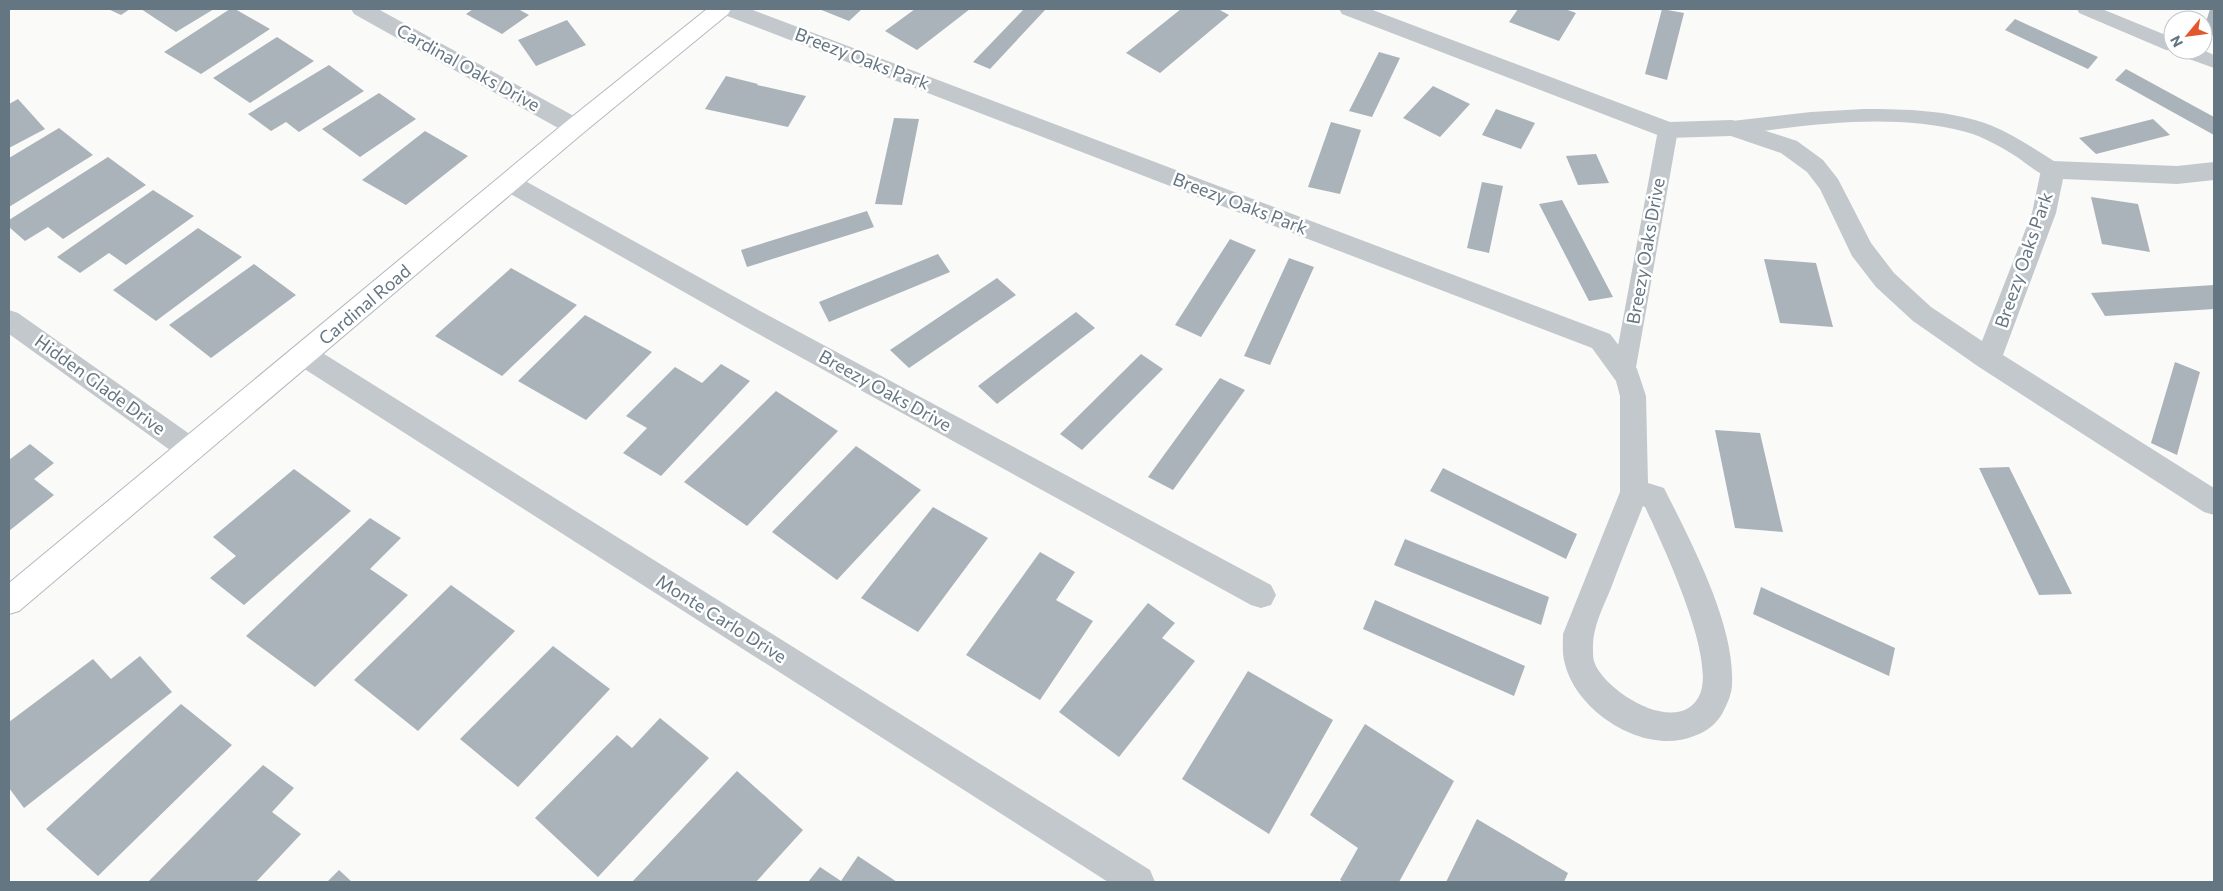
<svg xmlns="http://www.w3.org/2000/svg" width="2223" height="891" font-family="Commissioner,sans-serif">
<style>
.building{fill:#aab3b9}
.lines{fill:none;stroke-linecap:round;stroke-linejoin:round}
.secondary-casing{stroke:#b3babf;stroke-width:2}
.lane{fill:#c3c8cc;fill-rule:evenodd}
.street{fill:#c3c8cc;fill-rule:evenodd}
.secondary{fill:#fff;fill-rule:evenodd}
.labels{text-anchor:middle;stroke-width:5;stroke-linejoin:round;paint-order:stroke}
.street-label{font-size:18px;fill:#657683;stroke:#fff}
</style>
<rect width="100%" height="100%" fill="#fafaf8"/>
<!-- building -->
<path class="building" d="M 108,9 L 130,9 L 121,15 Z
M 141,9 L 214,9 L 176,32 Z
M 230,9 L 235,9 L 270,29 L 201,74 L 164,52 Z
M 473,9 L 518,9 L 529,15 L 502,34 L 466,14 Z
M 819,9 L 862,9 L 849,21 Z
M 915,9 L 970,9 L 917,50 L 885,31 Z
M 1024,9 L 1045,10 L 990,69 L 973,62 Z
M 1181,9 L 1218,9 L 1229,15 L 1160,73 L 1126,53 Z
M 1518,9 L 1565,9 L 1576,13 L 1559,41 L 1509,22 Z
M 1662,9 L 1684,13 L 1667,80 L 1645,74 Z
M 2210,9 L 2214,9 L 2214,36 L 2203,32 Z
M 2015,19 L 2098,57 L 2088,69 L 2005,30 Z
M 567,20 L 586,45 L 536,66 L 518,40 Z
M 277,37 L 314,61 L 250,103 L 213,78 Z
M 1379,52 L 1400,58 L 1372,117 L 1349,111 Z
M 329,65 L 364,91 L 299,132 L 286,122 L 271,131 L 248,114 Z
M 2126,69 L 2214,117 L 2214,135 L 2115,80 Z
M 726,76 L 758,84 L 757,85 L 806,96 L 788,127 L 705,109 Z
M 1433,86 L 1470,104 L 1440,137 L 1403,118 Z
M 379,93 L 416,119 L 360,157 L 322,129 Z
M 18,99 L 45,129 L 9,148 L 9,104 Z
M 1496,109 L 1535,123 L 1521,149 L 1482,135 Z
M 894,118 L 919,119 L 902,205 L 875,204 Z
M 2153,119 L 2170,135 L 2096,154 L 2079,138 Z
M 1331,122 L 1361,130 L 1340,194 L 1308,187 Z
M 59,128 L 93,155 L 9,207 L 9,158 Z
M 425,131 L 468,156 L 406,205 L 362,180 Z
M 1596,154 L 1609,183 L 1578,185 L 1566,156 Z
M 108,157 L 146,185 L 63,239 L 48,227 L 25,241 L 9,227 L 9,220 Z
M 1482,182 L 1503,186 L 1489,253 L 1467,248 Z
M 153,190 L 194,216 L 126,265 L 109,253 L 80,273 L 57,257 Z
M 2091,197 L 2138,204 L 2150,252 L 2102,244 Z
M 1562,200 L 1613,297 L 1589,301 L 1539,204 Z
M 867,211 L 874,227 L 747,267 L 741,250 Z
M 198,228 L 242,257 L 156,321 L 113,290 Z
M 1230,239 L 1256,250 L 1201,337 L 1175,325 Z
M 938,254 L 950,272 L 829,322 L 819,302 Z
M 1289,258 L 1314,267 L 1270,365 L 1244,356 Z
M 1764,259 L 1816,263 L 1833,327 L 1780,323 Z
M 254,264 L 296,295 L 211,358 L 169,325 Z
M 511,268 L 577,305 L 502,376 L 435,336 Z
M 997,278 L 1016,295 L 909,368 L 890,350 Z
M 2214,285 L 2214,309 L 2105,316 L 2091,293 Z
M 1076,312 L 1095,328 L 997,404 L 978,386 Z
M 585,315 L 652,352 L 586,420 L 518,381 Z
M 1141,354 L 1163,369 L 1082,450 L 1060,434 Z
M 2175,362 L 2200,372 L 2177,455 L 2151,443 Z
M 721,364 L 750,381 L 661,476 L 623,453 L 647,428 L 626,416 L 675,367 L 702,383 Z
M 1220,378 L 1245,390 L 1173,490 L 1148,477 Z
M 776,391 L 838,431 L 747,526 L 684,482 Z
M 1715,430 L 1760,433 L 1783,532 L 1735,528 Z
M 30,444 L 54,463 L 34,479 L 54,495 L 9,531 L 9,460 Z
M 856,446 L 921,490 L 837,580 L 772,532 Z
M 2009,467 L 2072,594 L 2039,595 L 1979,468 Z
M 1443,468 L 1577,534 L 1566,559 L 1430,491 Z
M 294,469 L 351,511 L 244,605 L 210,578 L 236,556 L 213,537 Z
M 933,507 L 988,538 L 918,632 L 861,598 Z
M 370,518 L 401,538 L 370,569 L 408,595 L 315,687 L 246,636 Z
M 1405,539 L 1549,597 L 1541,625 L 1394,565 Z
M 1040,552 L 1075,572 L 1056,600 L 1093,621 L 1040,700 L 966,655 Z
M 451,585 L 515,631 L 418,731 L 354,680 Z
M 1761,587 L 1895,648 L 1889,676 L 1753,614 Z
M 1375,600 L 1525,666 L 1514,696 L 1363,629 Z
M 1148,603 L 1175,623 L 1162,638 L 1195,661 L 1119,757 L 1059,712 Z
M 553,646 L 610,689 L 518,787 L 460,739 Z
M 140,656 L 172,692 L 24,808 L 9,788 L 9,722 L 93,659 L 111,679 Z
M 1248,671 L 1333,720 L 1269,834 L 1182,779 Z
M 181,704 L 232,745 L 98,876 L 46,829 Z
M 660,718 L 709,758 L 598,877 L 535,818 L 617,735 L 632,748 Z
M 1365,724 L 1454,781 L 1399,882 L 1344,882 L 1340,880 L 1358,848 L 1310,815 Z
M 263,765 L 294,788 L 272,812 L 301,834 L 256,882 L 148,882 Z
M 737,771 L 803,830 L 756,882 L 632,882 Z
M 1477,819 L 1568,873 L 1564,882 L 1446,882 Z
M 858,856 L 897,882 L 808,882 L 820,867 L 841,881 Z
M 339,870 L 352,882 L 327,882 Z"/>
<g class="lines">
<defs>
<path id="secondary" d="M 707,9 L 731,9 L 728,14 L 583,133 L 19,611 L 9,614 L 9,583 L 567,121 Z"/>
</defs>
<!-- secondary casing -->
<use href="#secondary" class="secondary-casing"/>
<!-- lane -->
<path class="lane" d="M 2077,9 L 2102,9 L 2173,38 L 2173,50 L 2203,50 L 2214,55 L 2214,68 L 2178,55 L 2176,51 L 2166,50 L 2079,13 Z
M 1864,109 C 1906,109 1950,110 1990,125 C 2015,135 2037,151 2060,165 L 2063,170 L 2060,175 C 2058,176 2055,177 2053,177 C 2041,177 2026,163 2017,157 C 2001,147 1984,137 1966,132 C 1890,112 1808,125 1732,135 L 1725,133 L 1722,128 L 1725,123 L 1732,121 L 1811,112 Z
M 1668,123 L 1675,125 L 1678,130 L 1635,373 L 1632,380 L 1624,382 L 1616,380 L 1613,373 L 1658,130 L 1661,125 Z"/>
<!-- street -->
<path class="street" d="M 351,9 L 378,9 L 583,121 L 587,127 L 583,133 L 575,135 L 567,133 L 354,14 Z
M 719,9 L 750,9 L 1610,334 L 1637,369 L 1646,396 L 1648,483 L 1664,488 C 1691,542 1735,624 1732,684 C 1732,693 1728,702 1724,710 C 1718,723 1708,731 1694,736 C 1646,756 1577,713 1565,664 C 1562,655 1563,644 1563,634 L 1620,492 L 1620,396 L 1616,381 L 1592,348 L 722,14 ZM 1643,506 L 1645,507 C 1662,543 1716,657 1700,694 C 1681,738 1608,694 1595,664 C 1593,660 1593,654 1593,649 C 1592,628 1603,608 1611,588 C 1621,561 1632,534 1643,506 Z
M 1339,9 L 1370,9 L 1670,122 L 1732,120 L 1797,141 L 1823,160 L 1838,179 L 1871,243 L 1894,273 L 1931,307 L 1982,341 L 2032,213 L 2041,170 L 2045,164 L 2053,161 L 2177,166 L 2214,162 L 2214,180 L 2177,184 L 2063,179 L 2056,213 L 2003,355 L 2214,488 L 2214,515 L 2204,512 L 1979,367 L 1913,321 L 1876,287 L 1852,256 L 1820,189 L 1807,172 L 1781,153 L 1731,136 L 1668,138 L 1660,136 L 1342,14 Z
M 510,174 L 518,177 L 762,312 L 1271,585 L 1276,595 L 1271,605 L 1261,608 L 1251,605 L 744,326 L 502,189 L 498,183 L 502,177 Z
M 9,310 L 18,313 L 201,442 L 205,450 L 201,458 L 191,462 L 181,458 L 9,334 Z
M 304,344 L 313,347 L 1150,870 L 1155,882 L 1108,882 L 295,363 L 291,355 L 295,347 Z"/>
<!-- secondary -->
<use href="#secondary" class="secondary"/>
</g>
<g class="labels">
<!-- street labels -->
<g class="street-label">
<text transform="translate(862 59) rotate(21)" y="6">Breezy Oaks Park</text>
<text transform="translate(468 68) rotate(29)" y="6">Cardinal Oaks Drive</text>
<text transform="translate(1240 204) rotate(21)" y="6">Breezy Oaks Park</text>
<text transform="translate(1646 251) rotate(-80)" y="6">Breezy Oaks Drive</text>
<text transform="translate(2024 260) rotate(-71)" y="6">Breezy Oaks Park</text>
<text transform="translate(365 305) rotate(-40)" y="6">Cardinal Road</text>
<text transform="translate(100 385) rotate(36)" y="6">Hidden Glade Drive</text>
<text transform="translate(885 391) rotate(29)" y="6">Breezy Oaks Drive</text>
<text transform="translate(721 619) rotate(32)" y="6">Monte Carlo Drive</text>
</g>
</g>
<!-- border -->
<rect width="2223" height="891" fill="none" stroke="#657683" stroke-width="20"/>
<!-- north arrow -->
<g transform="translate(2188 35) rotate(241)"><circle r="24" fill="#ffffff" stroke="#c1c8cd"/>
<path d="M0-4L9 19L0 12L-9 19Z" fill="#e4572e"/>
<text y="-8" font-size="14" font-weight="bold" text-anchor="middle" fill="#657683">N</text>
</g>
</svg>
